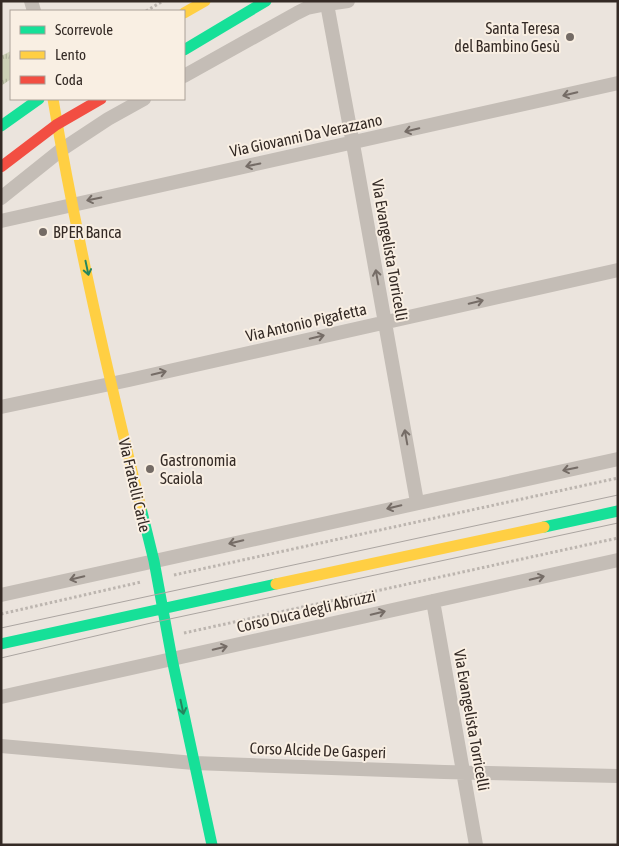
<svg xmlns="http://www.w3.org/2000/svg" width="619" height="846" font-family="'Asap Condensed',sans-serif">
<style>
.grass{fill:url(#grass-tufts)}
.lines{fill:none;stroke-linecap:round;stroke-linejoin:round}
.path{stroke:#bcb5af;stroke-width:3;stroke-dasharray:2.5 2.5;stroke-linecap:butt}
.street{stroke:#c4bdb6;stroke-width:14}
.fast{stroke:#16e098;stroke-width:11}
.slow{stroke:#ffcf43;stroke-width:11}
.jam{stroke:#f24e42;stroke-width:11}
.tram{stroke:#aba5a1;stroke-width:1}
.oneway{stroke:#756c66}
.oneway2{stroke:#25855e}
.poi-dot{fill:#746b65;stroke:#f9efe3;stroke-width:2}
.labels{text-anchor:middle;stroke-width:4;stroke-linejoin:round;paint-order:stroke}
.poi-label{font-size:16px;fill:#342a25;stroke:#f9efe3;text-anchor:start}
.street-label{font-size:16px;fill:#342a25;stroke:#f9efe3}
</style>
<defs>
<pattern id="grass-tufts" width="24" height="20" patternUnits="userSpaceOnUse" patternTransform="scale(1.25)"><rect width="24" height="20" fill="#ccd0b6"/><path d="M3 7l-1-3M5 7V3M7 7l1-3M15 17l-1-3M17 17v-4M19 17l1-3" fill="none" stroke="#b0b39c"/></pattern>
</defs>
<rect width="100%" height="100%" fill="#ebe4dd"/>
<!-- grass -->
<path class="grass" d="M 11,51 L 11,79 L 1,86 L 1,56 Z"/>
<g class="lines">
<!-- path -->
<path class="path" d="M 146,11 L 163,1
M 174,575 L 618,478
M 1,614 L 141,582
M 184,633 L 618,538"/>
<!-- street -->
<path class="street" d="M 31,1 L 34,11
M 327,4 L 355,155 L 417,502
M 184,76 L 297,13 L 307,8 L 327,4 L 348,1
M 1,198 L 61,150 L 108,119 L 144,99
M 1,221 L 618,83
M 1,407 L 129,380 L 618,270
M 1,595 L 618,459
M 433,601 L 476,845
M 1,697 L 618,560
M 1,746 L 194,763 L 444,772 L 618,776"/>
<!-- fast -->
<path class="fast" d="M 184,50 L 266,1
M 1,126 L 39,99
M 141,508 L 154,561 L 172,659 L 212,845
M 544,527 L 618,511
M 1,644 L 276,584"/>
<!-- slow -->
<path class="slow" d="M 184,13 L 205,1
M 53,99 C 76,237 108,373 141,508
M 276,584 L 544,527"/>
<!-- jam -->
<path class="jam" d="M 1,167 L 56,125 L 101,99"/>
<!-- tram -->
<path class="tram" d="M 1,628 L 618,495
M 1,658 L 151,623 L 618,523"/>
</g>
<!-- one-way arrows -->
<defs><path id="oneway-shaft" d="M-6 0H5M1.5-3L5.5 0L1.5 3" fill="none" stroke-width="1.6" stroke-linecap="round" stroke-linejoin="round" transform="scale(1.25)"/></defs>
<g class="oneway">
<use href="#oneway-shaft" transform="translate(570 94) rotate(167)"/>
<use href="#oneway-shaft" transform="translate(412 130) rotate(167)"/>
<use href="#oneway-shaft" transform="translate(253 165) rotate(168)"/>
<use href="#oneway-shaft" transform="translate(94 199) rotate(168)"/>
<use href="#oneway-shaft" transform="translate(377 277) rotate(-100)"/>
<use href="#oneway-shaft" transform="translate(476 302) rotate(-13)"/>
<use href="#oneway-shaft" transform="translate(317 337) rotate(-13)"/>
<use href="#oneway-shaft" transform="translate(159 373) rotate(-13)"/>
<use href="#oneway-shaft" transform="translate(406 437) rotate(-100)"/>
<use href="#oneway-shaft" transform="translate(570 469) rotate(168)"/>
<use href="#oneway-shaft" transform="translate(394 507) rotate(167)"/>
<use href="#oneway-shaft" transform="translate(236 542) rotate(167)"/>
<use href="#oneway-shaft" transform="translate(77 578) rotate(167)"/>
<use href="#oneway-shaft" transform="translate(537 578) rotate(-13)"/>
<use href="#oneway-shaft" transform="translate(378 613) rotate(-13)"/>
<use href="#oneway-shaft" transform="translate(220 648) rotate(-13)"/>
</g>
<g class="oneway2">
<use href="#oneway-shaft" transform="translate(87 268) rotate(78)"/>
<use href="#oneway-shaft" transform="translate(182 707) rotate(78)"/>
</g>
<!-- markers -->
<g class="poi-dot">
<circle cx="570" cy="37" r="5"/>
<circle cx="43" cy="232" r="5"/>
<circle cx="150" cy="469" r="5"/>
</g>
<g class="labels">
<!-- poi labels -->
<g class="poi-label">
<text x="560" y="34" text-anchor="end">Santa Teresa<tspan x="560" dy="18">del Bambino Gesù</tspan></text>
<text x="53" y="238">BPER Banca</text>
<text x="160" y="466">Gastronomia<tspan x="160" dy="18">Scaiola</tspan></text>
</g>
<!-- street labels -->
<g class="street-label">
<text transform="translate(306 135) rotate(-12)" y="6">Via Giovanni Da Verazzano</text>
<text transform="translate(390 250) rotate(80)" y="6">Via Evangelista Torricelli</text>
<text transform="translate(306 322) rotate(-13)" y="6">Via Antonio Pigafetta</text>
<text transform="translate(135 485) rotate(77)" y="6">Via Fratelli Carle</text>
<text transform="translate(306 611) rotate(-13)" y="6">Corso Duca degli Abruzzi</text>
<text transform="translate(472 720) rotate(80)" y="6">Via Evangelista Torricelli</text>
<text transform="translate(318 750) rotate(2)" y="6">Corso Alcide De Gasperi</text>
</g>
</g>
<!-- border -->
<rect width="619" height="846" fill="none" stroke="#342a25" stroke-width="5"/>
<!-- legend -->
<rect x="10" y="10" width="175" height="90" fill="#f9efe3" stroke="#aaa097"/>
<rect x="20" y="26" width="25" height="8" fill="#16e098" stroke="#aaa097"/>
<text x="55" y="35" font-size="15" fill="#342a25">Scorrevole</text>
<rect x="20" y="51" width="25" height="8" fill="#ffcf43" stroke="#aaa097"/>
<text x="55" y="60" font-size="15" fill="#342a25">Lento</text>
<rect x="20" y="76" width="25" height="8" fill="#f24e42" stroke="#aaa097"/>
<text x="55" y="85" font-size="15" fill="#342a25">Coda</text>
</svg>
